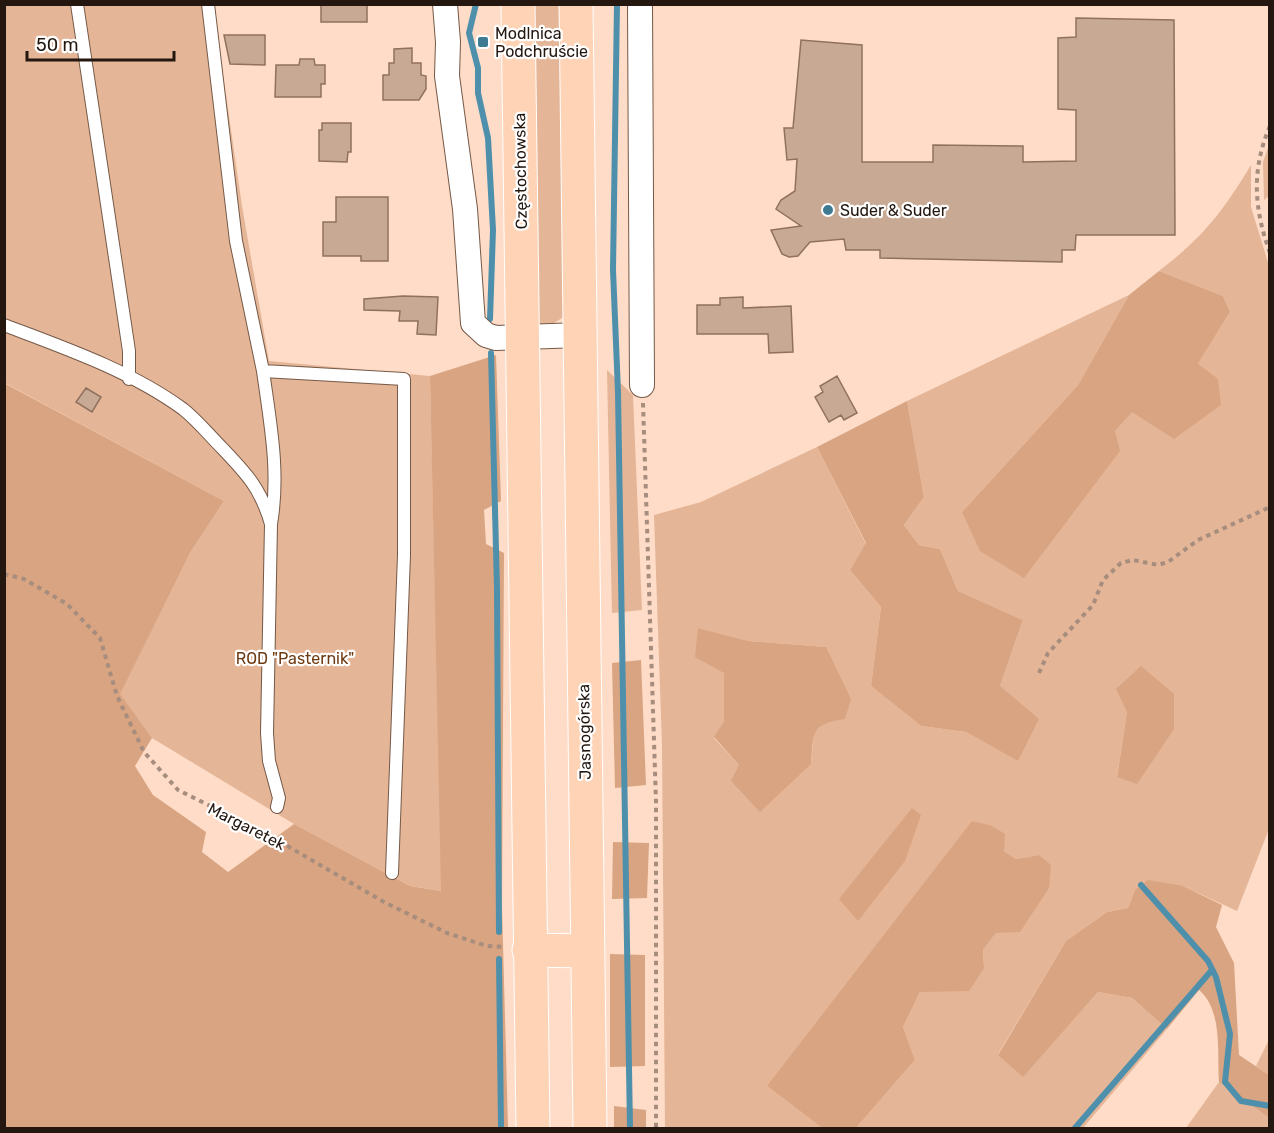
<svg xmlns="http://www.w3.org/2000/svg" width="1274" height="1133" font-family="Rubik,sans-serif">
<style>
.green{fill:#e4b597;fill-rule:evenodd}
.forest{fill:#d9a481}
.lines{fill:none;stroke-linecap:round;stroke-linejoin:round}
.stream{stroke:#4e90ab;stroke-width:6}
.building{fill:#c8a994;stroke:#8f715e;stroke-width:1.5}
.lane-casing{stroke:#755947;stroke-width:14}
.street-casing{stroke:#755947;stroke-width:26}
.primary-casing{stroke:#fff;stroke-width:35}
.path{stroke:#a68d7d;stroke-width:4;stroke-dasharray:4.5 4.5;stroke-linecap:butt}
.lane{stroke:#fff;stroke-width:12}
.street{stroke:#fff;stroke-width:24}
.primary{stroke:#fed3b6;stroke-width:33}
.poi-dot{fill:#3e7a92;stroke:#fff;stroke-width:2}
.labels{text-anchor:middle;stroke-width:4.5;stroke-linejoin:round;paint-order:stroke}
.poi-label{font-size:16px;fill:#231710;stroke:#fff;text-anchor:start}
.street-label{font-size:16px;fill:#231710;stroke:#fff}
.park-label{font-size:16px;fill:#6c3a13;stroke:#fff}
</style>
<rect width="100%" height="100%" fill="#fedcc7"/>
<!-- green -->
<path class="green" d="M 4,5 L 213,5 L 242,206 L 269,361 L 430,376 L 442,891 L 410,886 L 294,824 L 152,738 L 119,694 L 190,553 L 224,501 L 5,383 Z
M 531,5 L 563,5 L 565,316 L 554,323 L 536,324 Z
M 1269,145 L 1269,196 L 1264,200 L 1263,162 Z
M 1251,165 L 1251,207 L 1270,269 L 1269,829 L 1237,911 L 1183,886 L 1135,890 L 1128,908 L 1107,912 L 1066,941 L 998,1054 L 1023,1076 L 1098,992 L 1132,998 L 1167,1029 L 1083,1128 L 856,1128 L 915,1060 L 903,1027 L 920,992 L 984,968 L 983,950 L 996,933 L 1039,855 L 1016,859 L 1004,851 L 767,1086 L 822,1128 L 665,1128 L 662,745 L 654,515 L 701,502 L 817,447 L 866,544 L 850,570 L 881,607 L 871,686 L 921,726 L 966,732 L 1019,761 L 1000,686 L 1023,620 L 958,591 L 940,549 L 919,545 L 904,525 L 924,497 L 907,401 L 1129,295 L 1078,385 L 962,512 L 1115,431 L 1132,411 L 1198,364 L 1230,312 L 1223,296 L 1159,271 C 1203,237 1222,213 1251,165 ZM 698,628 L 749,641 L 826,647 L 824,722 L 814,733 L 811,764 L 739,765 L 714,738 L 724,721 L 724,673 ZM 1127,712 L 1137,783 L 1117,776 Z
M 607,370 L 633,395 L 642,610 L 612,613 Z
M 1269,1040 L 1269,1075 L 1256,1066 Z
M 1219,1082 L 1269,1118 L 1269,1128 L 1186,1128 Z"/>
<!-- forest -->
<path class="forest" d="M 1159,271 L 1223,296 L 1230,312 L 1198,364 L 1218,379 L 1221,405 L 1174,439 L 1132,412 L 1115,431 L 1120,451 L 1024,578 L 980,551 L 962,512 L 1078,385 L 1129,295 Z
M 496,355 L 501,501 L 484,510 L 486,544 L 504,553 L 502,907 L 508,1128 L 5,1128 L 4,383 L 224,501 L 190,553 L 120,694 L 152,738 L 135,766 L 153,795 L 206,832 L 202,852 L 228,872 L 294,824 L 410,886 L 441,891 L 430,376 Z
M 907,401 L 924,497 L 904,525 L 919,545 L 940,549 L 958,591 L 1023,620 L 1000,686 L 1039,719 L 1018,761 L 966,732 L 921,726 L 871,686 L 881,607 L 850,570 L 866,543 L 817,447 Z
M 698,628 L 749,641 L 826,647 L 851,699 L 845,719 C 810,724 814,732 811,764 L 760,812 L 731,781 L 739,765 L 714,737 L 724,721 L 724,673 L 695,657 Z
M 641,660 L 646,785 L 615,788 L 612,663 Z
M 1141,666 L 1174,694 L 1174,729 L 1137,784 L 1117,777 L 1127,712 L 1116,689 Z
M 912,808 L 921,815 L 905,861 L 858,921 L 839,899 Z
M 972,821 L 992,826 L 1005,834 L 1004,851 L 1016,859 L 1039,855 L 1051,865 L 1049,888 L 1020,932 L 996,933 L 983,950 L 984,968 L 969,991 L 920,992 L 903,1027 L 915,1060 L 856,1128 L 822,1128 L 767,1086 Z
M 613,842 L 649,843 L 647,898 L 612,899 Z
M 1148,880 L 1183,886 L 1222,905 L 1216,927 L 1234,963 L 1239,1055 L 1269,1075 L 1269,1118 L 1219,1082 C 1217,1053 1223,1010 1199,990 L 1167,1029 L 1132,998 L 1098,992 L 1023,1077 L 998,1055 L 1066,941 L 1107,912 L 1128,908 L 1135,890 Z
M 610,954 L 645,955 L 645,1066 L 610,1067 Z
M 614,1106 L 646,1110 L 646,1128 L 614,1128 Z"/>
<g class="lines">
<!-- stream -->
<path class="stream" d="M 476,4 L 469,33 L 478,68 L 478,93 L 488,138 L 493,230 L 490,319
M 617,4 L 613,270 L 618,392 L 630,1128
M 491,353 L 497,588 L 499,932
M 1141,885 L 1208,961 L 1216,977 L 1230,1034 L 1225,1082 L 1241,1101 L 1270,1106
M 499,959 L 501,1128
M 1075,1128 L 1212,970"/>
</g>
<!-- building -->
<path class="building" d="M 321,4 L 367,4 L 367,22 L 321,22 Z
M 1076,18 L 1174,20 L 1175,235 L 1076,235 L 1075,250 L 1062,250 L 1062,262 L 880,258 L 880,250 L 846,250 L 844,239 L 810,242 L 798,256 L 789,257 L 782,254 L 771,230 L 801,226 L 776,209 L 781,200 L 795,191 L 797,159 L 787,160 L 784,128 L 793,128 L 801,40 L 862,45 L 862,162 L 933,162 L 933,145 L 1023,146 L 1023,162 L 1076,161 L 1076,110 L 1058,109 L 1058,38 L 1076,37 Z
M 224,35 L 265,35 L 265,65 L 230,64 Z
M 412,48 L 412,63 L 421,63 L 421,75 L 426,76 L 426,89 L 419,100 L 383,100 L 383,75 L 389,75 L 389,63 L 394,63 L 394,49 Z
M 300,59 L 314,59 L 315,65 L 325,65 L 325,84 L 321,84 L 321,97 L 275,97 L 276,65 L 299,65 Z
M 322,123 L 351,123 L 351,152 L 348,152 L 347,162 L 319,161 L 319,130 L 322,130 Z
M 336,197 L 388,197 L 388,261 L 361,261 L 361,256 L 323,256 L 323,222 L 336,222 Z
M 403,296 L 438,297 L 436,335 L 417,334 L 418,321 L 399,321 L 400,311 L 364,310 L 364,299 Z
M 743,297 L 743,308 L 791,306 L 793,352 L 769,353 L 768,334 L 697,334 L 697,305 L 720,305 L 720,298 Z
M 837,376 L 857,413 L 844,420 L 841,415 L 829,422 L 815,397 L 823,392 L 820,386 Z
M 86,388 L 101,397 L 92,412 L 76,402 Z"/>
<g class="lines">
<defs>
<path id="lane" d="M 77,4 L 129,351 L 129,379
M 208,4 L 236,241 L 263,371
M 4,325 C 65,348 131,371 183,409 C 197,420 210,436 222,448 C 247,474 261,489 271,524 L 267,733 L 269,761 L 279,798 L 277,807
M 271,524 C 280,472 270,422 263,371 L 404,379 L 404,555 L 392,873"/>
<path id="street" d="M 445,4 L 448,42 L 447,76 L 465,209 L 473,323 L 486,335 L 496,338 L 581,335
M 640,4 L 642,385"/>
<path id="primary" d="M 518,4 L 533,1128
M 576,4 L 590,1128
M 529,950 L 588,951"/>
</defs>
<!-- lane casing -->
<use href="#lane" class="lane-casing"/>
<!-- street casing -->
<use href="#street" class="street-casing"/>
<!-- primary casing -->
<use href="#primary" class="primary-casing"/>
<!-- path -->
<path class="path" d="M 1270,126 C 1251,170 1254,209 1270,253
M 643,403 L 656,802 L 656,1128
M 4,574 L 24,579 L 67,604 L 100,638 L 117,696 L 144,752 L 178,790 L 265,833 L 384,902 L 447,933 L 487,946 L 505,947
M 1039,673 L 1048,653 L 1093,605 L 1103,580 L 1121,563 L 1133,560 L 1158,565 L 1168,562 L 1198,540 L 1270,507"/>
<!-- lane -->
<use href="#lane" class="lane"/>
<!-- street -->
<use href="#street" class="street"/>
<!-- primary -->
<use href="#primary" class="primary"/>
</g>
<!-- markers -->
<g class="poi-dot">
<rect x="477" y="36" width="12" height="12" rx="3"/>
<circle cx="828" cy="210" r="6"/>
</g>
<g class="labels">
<!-- poi labels -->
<g class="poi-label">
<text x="495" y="39">Modlnica<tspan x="495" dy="18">Podchruście</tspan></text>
<text x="840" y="216">Suder &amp; Suder</text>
</g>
<!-- street labels -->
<g class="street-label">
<text transform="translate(520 171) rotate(-91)" y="6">Częstochowska</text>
<text transform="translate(584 732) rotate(-91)" y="6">Jasnogórska</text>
<text transform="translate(247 826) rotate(27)" y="6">Margaretek</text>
</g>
<!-- park labels -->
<g class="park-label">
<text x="295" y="664">ROD "Pasternik"</text>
</g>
</g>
<!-- border -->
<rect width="1274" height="1133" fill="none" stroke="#231710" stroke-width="12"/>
<!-- scale -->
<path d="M27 51v9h147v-9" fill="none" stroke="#231710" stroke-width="3"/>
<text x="36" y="51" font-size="18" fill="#231710" stroke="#ffffff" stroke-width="4.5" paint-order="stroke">50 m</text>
</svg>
